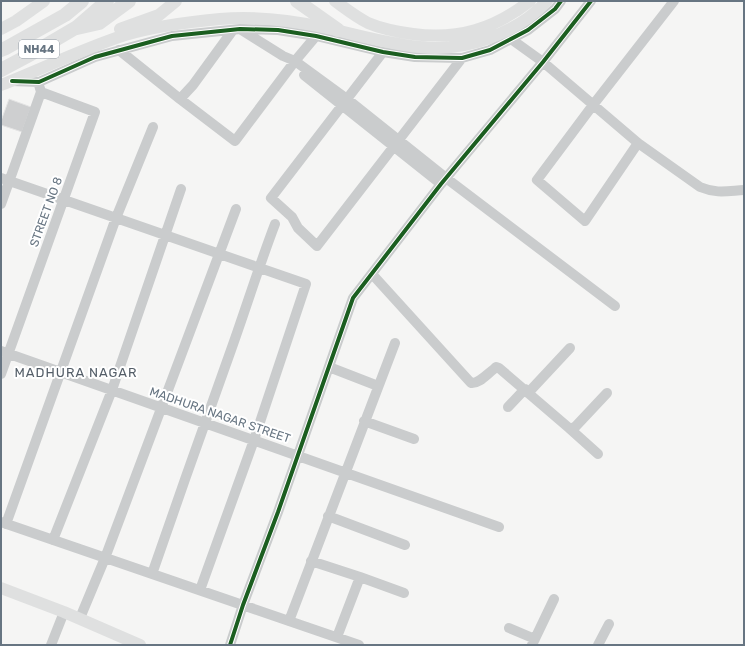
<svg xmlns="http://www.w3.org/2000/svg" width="745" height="646" font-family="Rubik,sans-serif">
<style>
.building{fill:#cecfd0;stroke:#e4e4e4}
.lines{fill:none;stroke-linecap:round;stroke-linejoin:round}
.minor{stroke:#cacccd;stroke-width:10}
.major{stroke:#dfe0e0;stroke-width:12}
.highway{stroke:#dfe0e0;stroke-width:14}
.cycleway-casing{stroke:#fff;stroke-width:6}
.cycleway{stroke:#1b5e20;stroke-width:4}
.labels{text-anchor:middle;stroke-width:4;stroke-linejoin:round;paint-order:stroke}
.shield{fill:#fff;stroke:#959ea8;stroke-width:1}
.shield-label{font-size:11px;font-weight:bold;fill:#677582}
.street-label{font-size:12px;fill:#677582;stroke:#fff}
.neighbourhood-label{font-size:13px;letter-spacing:1px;fill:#545e68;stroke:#fff}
</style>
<rect width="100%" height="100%" fill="#f5f5f4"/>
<!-- building -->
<path class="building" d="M 9,99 L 31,107 L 22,132 L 1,125 L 1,121 Z"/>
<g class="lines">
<!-- minor -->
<path class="minor" d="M 240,29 L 283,56 L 295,61 L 347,99 L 446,178 L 615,306
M 511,39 L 543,62 L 638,143 L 700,187 C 717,194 727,191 744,190
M 119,50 L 180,99 L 235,141 L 295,61 L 316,36
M 383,52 L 271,198 L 292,217 L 298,228 L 317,246 L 462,58
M 304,75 L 441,184
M 12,81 L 39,82 L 95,57 L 172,36 L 240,29 L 278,30 L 316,36 L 383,52 L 415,57 L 462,58 L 490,50 L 528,30 L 555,9 L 561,1
M 180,99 L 193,85 L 233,30
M 638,143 L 585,221 L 537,180 L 593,105 L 674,1
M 1,178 L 306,284 L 254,440 L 200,590
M 1,204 L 41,92 L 39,85
M 372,274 L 471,383 C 479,384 487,374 494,369 L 496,367 L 499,368 L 569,428 L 573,428 L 576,426 L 607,393
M 1,351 L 499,527
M 329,367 L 378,386
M 1,374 L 95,112 L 41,92
M 528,393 L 570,348
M 508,407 L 525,389
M 364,421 L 414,439
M 569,428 L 598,454
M 328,516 L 405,545
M 1,522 L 359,645
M 6,524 L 116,218 L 153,127
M 53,540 L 112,390 L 181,189
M 311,561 L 360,577 L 337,637
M 152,574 C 178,499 204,425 231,350 C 246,308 259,266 275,224
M 360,577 L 404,593
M 80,618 L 105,558 L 236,209
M 289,621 L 395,343
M 509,628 L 535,639
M 51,645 L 64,612
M 230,645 L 243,605 L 278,512 L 353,298 L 441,184 L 543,62 L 591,1
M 532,645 L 554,599
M 598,645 L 609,624"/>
<!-- major -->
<path class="major" d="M 335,1 C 346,9 356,17 368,23 C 382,29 398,32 413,34 C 458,40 494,29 530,1
M 1,29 L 16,21 L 44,1
M 120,29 L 159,15 L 176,1
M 1,85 C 42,69 82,49 125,35 C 155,26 188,22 220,19 C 254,16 289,20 322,27 C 355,34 387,44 420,47 C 464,52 517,34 547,1
M 1,588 L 64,612 L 140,645"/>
<!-- highway -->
<path class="highway" d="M 297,1 L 338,30
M 77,28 L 99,23 L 129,1
M 1,50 L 6,48 L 65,15 L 82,1
M 1,70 L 31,54 L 77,27 L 107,1"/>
<defs>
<path id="cycleway" d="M 12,81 L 39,82 L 95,57 L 172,36 L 240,29 L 278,30 L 316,36 L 383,52 L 415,57 L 462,58 L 490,50 L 528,30 L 555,9 L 561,1
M 230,645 L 243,605 L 278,512 L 353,298 L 441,184 L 543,62 L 591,1"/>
</defs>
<!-- cycleway casing -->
<use href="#cycleway" class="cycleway-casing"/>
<!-- cycleway -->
<use href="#cycleway" class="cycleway"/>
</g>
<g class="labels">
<!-- shield labels -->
<rect class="shield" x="19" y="40" width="40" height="18" rx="3"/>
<g class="shield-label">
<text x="39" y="53">NH44</text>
</g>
<!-- street labels -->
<g class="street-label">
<text transform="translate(46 212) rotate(-70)" y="4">STREET NO 8</text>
<text transform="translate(220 415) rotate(19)" y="4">MADHURA NAGAR STREET</text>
</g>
<!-- neighbourhood labels -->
<g class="neighbourhood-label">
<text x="76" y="377">MADHURA NAGAR</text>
</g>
</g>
<!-- border -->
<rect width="745" height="646" fill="none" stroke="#677582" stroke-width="4"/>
</svg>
